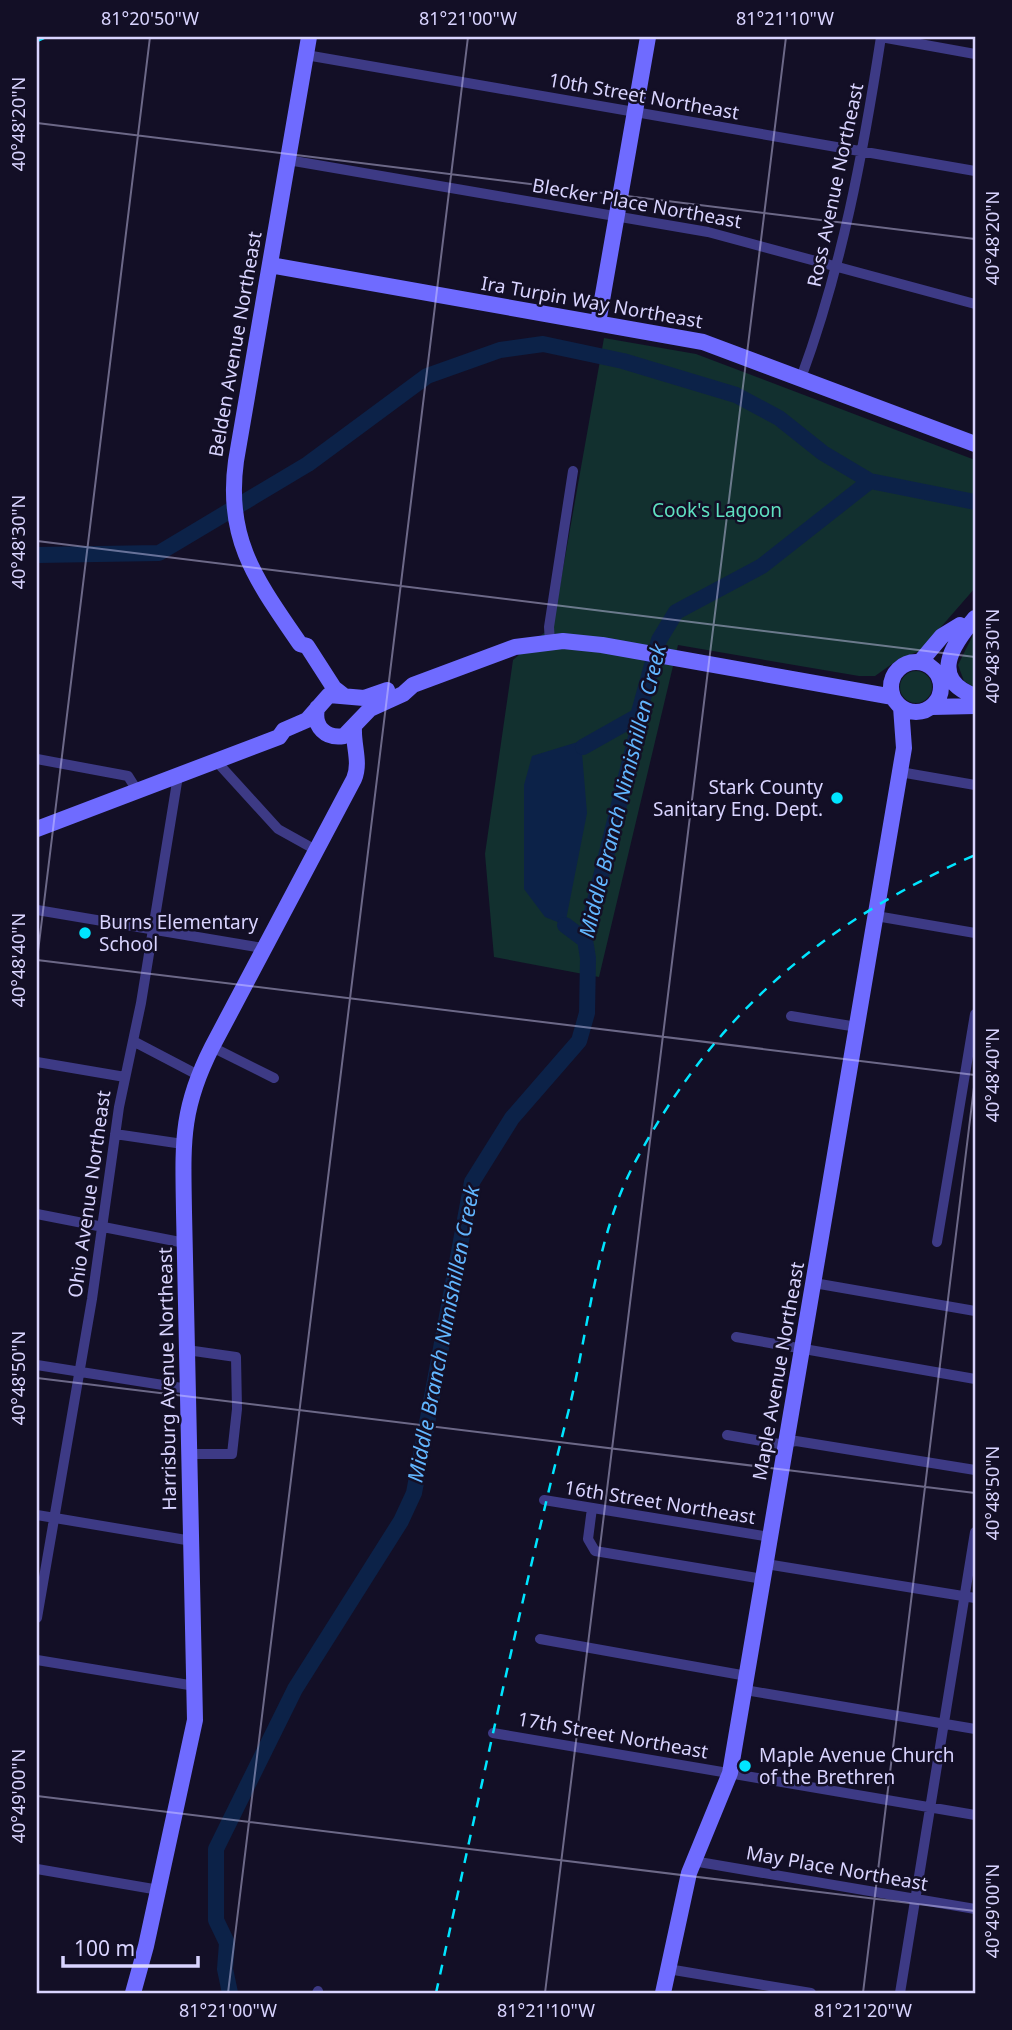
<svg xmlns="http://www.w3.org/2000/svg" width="1012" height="2030" font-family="'Noto Sans',sans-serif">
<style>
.green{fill:#12302f}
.water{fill:#0c2248}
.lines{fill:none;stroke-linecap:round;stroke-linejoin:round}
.river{stroke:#0c2248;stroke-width:16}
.street{stroke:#3d3a85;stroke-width:10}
.secondary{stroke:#6f6bff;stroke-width:16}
.rail{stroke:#00e5ff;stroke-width:2.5;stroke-dasharray:10 9;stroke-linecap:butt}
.ticks{fill:none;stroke:#d9d4ff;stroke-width:2;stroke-opacity:0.45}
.poi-dot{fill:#00e5ff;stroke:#130f26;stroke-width:2.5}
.labels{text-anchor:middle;stroke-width:5;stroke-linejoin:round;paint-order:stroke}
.street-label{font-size:19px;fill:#d9d4ff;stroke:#130f26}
.park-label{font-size:19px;fill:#5fe0c0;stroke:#130f26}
.poi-label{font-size:19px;fill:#d9d4ff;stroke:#130f26;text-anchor:start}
.water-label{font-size:21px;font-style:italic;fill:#62b6ff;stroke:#130f26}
.neatline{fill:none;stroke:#d9d4ff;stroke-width:2.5}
.ticks-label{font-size:18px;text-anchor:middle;fill:#d9d4ff}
</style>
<rect width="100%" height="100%" fill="#130f26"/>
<!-- green -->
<path class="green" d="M 604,338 L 696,354 L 975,460 L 975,588 L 920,651 L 899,659 L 875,676 L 859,676 L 678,645 L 599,977 L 494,957 L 485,854 L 513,660 L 553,625 Z
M 975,631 L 975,688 L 964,681 L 958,665 Z
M900 687a16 16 0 1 1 32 0a16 16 0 1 1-32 0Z"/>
<!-- water -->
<path class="water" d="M 581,741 L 587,813 L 565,925 L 545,917 L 524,889 L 524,785 L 532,756 Z"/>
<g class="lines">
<!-- river -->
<path class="river" d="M 37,555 L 159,553 L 308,464 L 427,376 L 500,350 L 543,344 L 623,361 L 736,395 L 779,418 L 823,453 L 870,481 L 975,502
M 583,747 L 638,716
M 565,925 L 585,940
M 230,1993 L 225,1969 L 227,1943 L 216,1920 L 216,1849 L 295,1689 L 401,1521 L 414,1493 L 472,1182 L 512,1118 L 579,1041 L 587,1013 L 588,958 L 585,940 L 636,737 L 638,716 L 659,640 L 676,612 L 762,566 L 870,481"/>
<!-- street -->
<path class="street" d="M 881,37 L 975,54
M 306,55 L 975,171
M 288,160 L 708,232 L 975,304
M 801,378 C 842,267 863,154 881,37
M 550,642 L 549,627 L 573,471
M 37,759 L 128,776 L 138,792
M 216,761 L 278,829 L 314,849
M 900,772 L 975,785
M 37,910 L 263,948
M 876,916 L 975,933
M 791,1016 L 857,1027
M 133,1041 L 198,1075
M 212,1047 L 274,1078
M 37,1062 L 125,1077
M 115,1134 L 183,1144
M 37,1214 L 185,1243
M 937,1242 L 975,1014
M 814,1283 L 975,1311
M 736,1337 L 975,1379
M 187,1350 L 236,1357 L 237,1409 L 232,1454 L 190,1454
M 37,1365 L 188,1389
M 727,1435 L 779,1444 L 796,1441 L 975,1470
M 544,1500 L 770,1537
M 592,1508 L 588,1539 L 595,1551 L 763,1579
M 37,1515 L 192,1541
M 766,1564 L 975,1598
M 37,1618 L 92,1299 L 119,1107 L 141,1003 L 178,776
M 540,1639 L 747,1676
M 37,1660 L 195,1686
M 745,1690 L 975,1729
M 493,1733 L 975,1815
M 693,1861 L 975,1909
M 37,1869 L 159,1890
M 668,1969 L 811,1993
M 317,1993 L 318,1991
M 900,1993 L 975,1532"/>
<!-- secondary -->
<path class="secondary" d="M 309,37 L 236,461 C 225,540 257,581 300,644 L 307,646 L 334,688 L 343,695
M 270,265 L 703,342 L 975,444
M 598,323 L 648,37
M 975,618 C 952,645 929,679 975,696
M891 687a25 25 0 1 1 50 0a25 25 0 1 1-50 0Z
M 920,662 L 942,636 L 960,625
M 932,707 L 975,706
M 317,708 C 313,727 326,739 344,736 L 370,709 L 403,694 L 413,685 L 515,647 L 563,641 L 602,645 L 893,697
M 37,829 L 279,737 L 284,730 L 307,720 L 329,695 L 364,698 L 387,690
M 133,1993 L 146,1946 L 195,1720 L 184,1212 C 183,1144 180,1110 212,1047 L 354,779 C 361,762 353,746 354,728
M 663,1993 L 689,1873 L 730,1773 L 904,748 L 901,707"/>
<!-- rail -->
<path class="rail" d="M 37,41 L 46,37
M 436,1993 C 479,1798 520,1603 569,1409 C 588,1332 596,1237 633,1166 C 712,1016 822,923 975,855"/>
</g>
<!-- ticks -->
<path class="ticks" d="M 37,123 L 975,239M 37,541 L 975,657M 37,960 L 150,37M 37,960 L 975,1075M 37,1378 L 975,1493M 37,1796 L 975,1911M 228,1993 L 468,37M 545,1993 L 786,37M 863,1993 L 975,1079"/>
<!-- markers -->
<g class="poi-dot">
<circle cx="837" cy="798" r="7"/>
<circle cx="85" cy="933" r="7"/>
<circle cx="745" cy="1766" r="7"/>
</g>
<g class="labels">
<!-- street labels -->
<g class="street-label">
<text transform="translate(644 96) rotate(10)" y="7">10th Street Northeast</text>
<text transform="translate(835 185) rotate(-78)" y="7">Ross Avenue Northeast</text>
<text transform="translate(637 203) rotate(10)" y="7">Blecker Place Northeast</text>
<text transform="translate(592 302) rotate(10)" y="7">Ira Turpin Way Northeast</text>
<text transform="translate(235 344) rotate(-80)" y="7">Belden Avenue Northeast</text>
<text transform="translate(89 1194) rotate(-82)" y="7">Ohio Avenue Northeast</text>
<text transform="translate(778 1371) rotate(-80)" y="7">Maple Avenue Northeast</text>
<text transform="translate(167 1379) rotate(-91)" y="7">Harrisburg Avenue Northeast</text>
<text transform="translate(660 1502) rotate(9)" y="7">16th Street Northeast</text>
<text transform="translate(613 1735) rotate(10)" y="7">17th Street Northeast</text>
<text transform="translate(837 1868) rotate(10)" y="7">May Place Northeast</text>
</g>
<!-- park labels -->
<g class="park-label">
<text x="717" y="517">Cook's Lagoon</text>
</g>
<!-- poi labels -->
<g class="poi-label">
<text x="823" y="794" text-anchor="end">Stark County<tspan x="823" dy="22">Sanitary Eng. Dept.</tspan></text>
<text x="99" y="929">Burns Elementary<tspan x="99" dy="22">School</tspan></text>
<text x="759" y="1762">Maple Avenue Church<tspan x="759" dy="22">of the Brethren</tspan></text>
</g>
<!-- water labels -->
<g class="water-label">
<text transform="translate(623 791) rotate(-76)" y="7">Middle Branch Nimishillen Creek</text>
<text transform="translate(444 1334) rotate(-79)" y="7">Middle Branch Nimishillen Creek</text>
</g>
</g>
<!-- border -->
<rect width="1012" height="2030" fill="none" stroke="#130f26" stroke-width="77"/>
<!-- scale -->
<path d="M63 1956v10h135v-10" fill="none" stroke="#d9d4ff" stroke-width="3.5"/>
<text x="74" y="1956" font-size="21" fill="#d9d4ff" stroke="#130f26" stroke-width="5" paint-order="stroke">100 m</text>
<rect x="38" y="38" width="936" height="1954" class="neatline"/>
<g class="ticks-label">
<text x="150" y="25">81°20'50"W</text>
<text x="468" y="25">81°21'00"W</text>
<text x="785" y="25">81°21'10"W</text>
<text transform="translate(19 124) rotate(-90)" y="6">40°48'20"N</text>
<text transform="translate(993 238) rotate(-90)" y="6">40°48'20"N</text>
<text transform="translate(19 542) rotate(-90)" y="6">40°48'30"N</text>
<text transform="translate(993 656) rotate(-90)" y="6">40°48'30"N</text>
<text transform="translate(19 960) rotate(-90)" y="6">40°48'40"N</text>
<text transform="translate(993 1075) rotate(-90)" y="6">40°48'40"N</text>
<text transform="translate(19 1378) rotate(-90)" y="6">40°48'50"N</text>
<text transform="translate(993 1493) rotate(-90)" y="6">40°48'50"N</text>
<text transform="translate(19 1796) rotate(-90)" y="6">40°49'00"N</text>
<text transform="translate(993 1911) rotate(-90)" y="6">40°49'00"N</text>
<text x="228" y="2017">81°21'00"W</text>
<text x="546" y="2017">81°21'10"W</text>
<text x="863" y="2017">81°21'20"W</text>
</g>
</svg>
